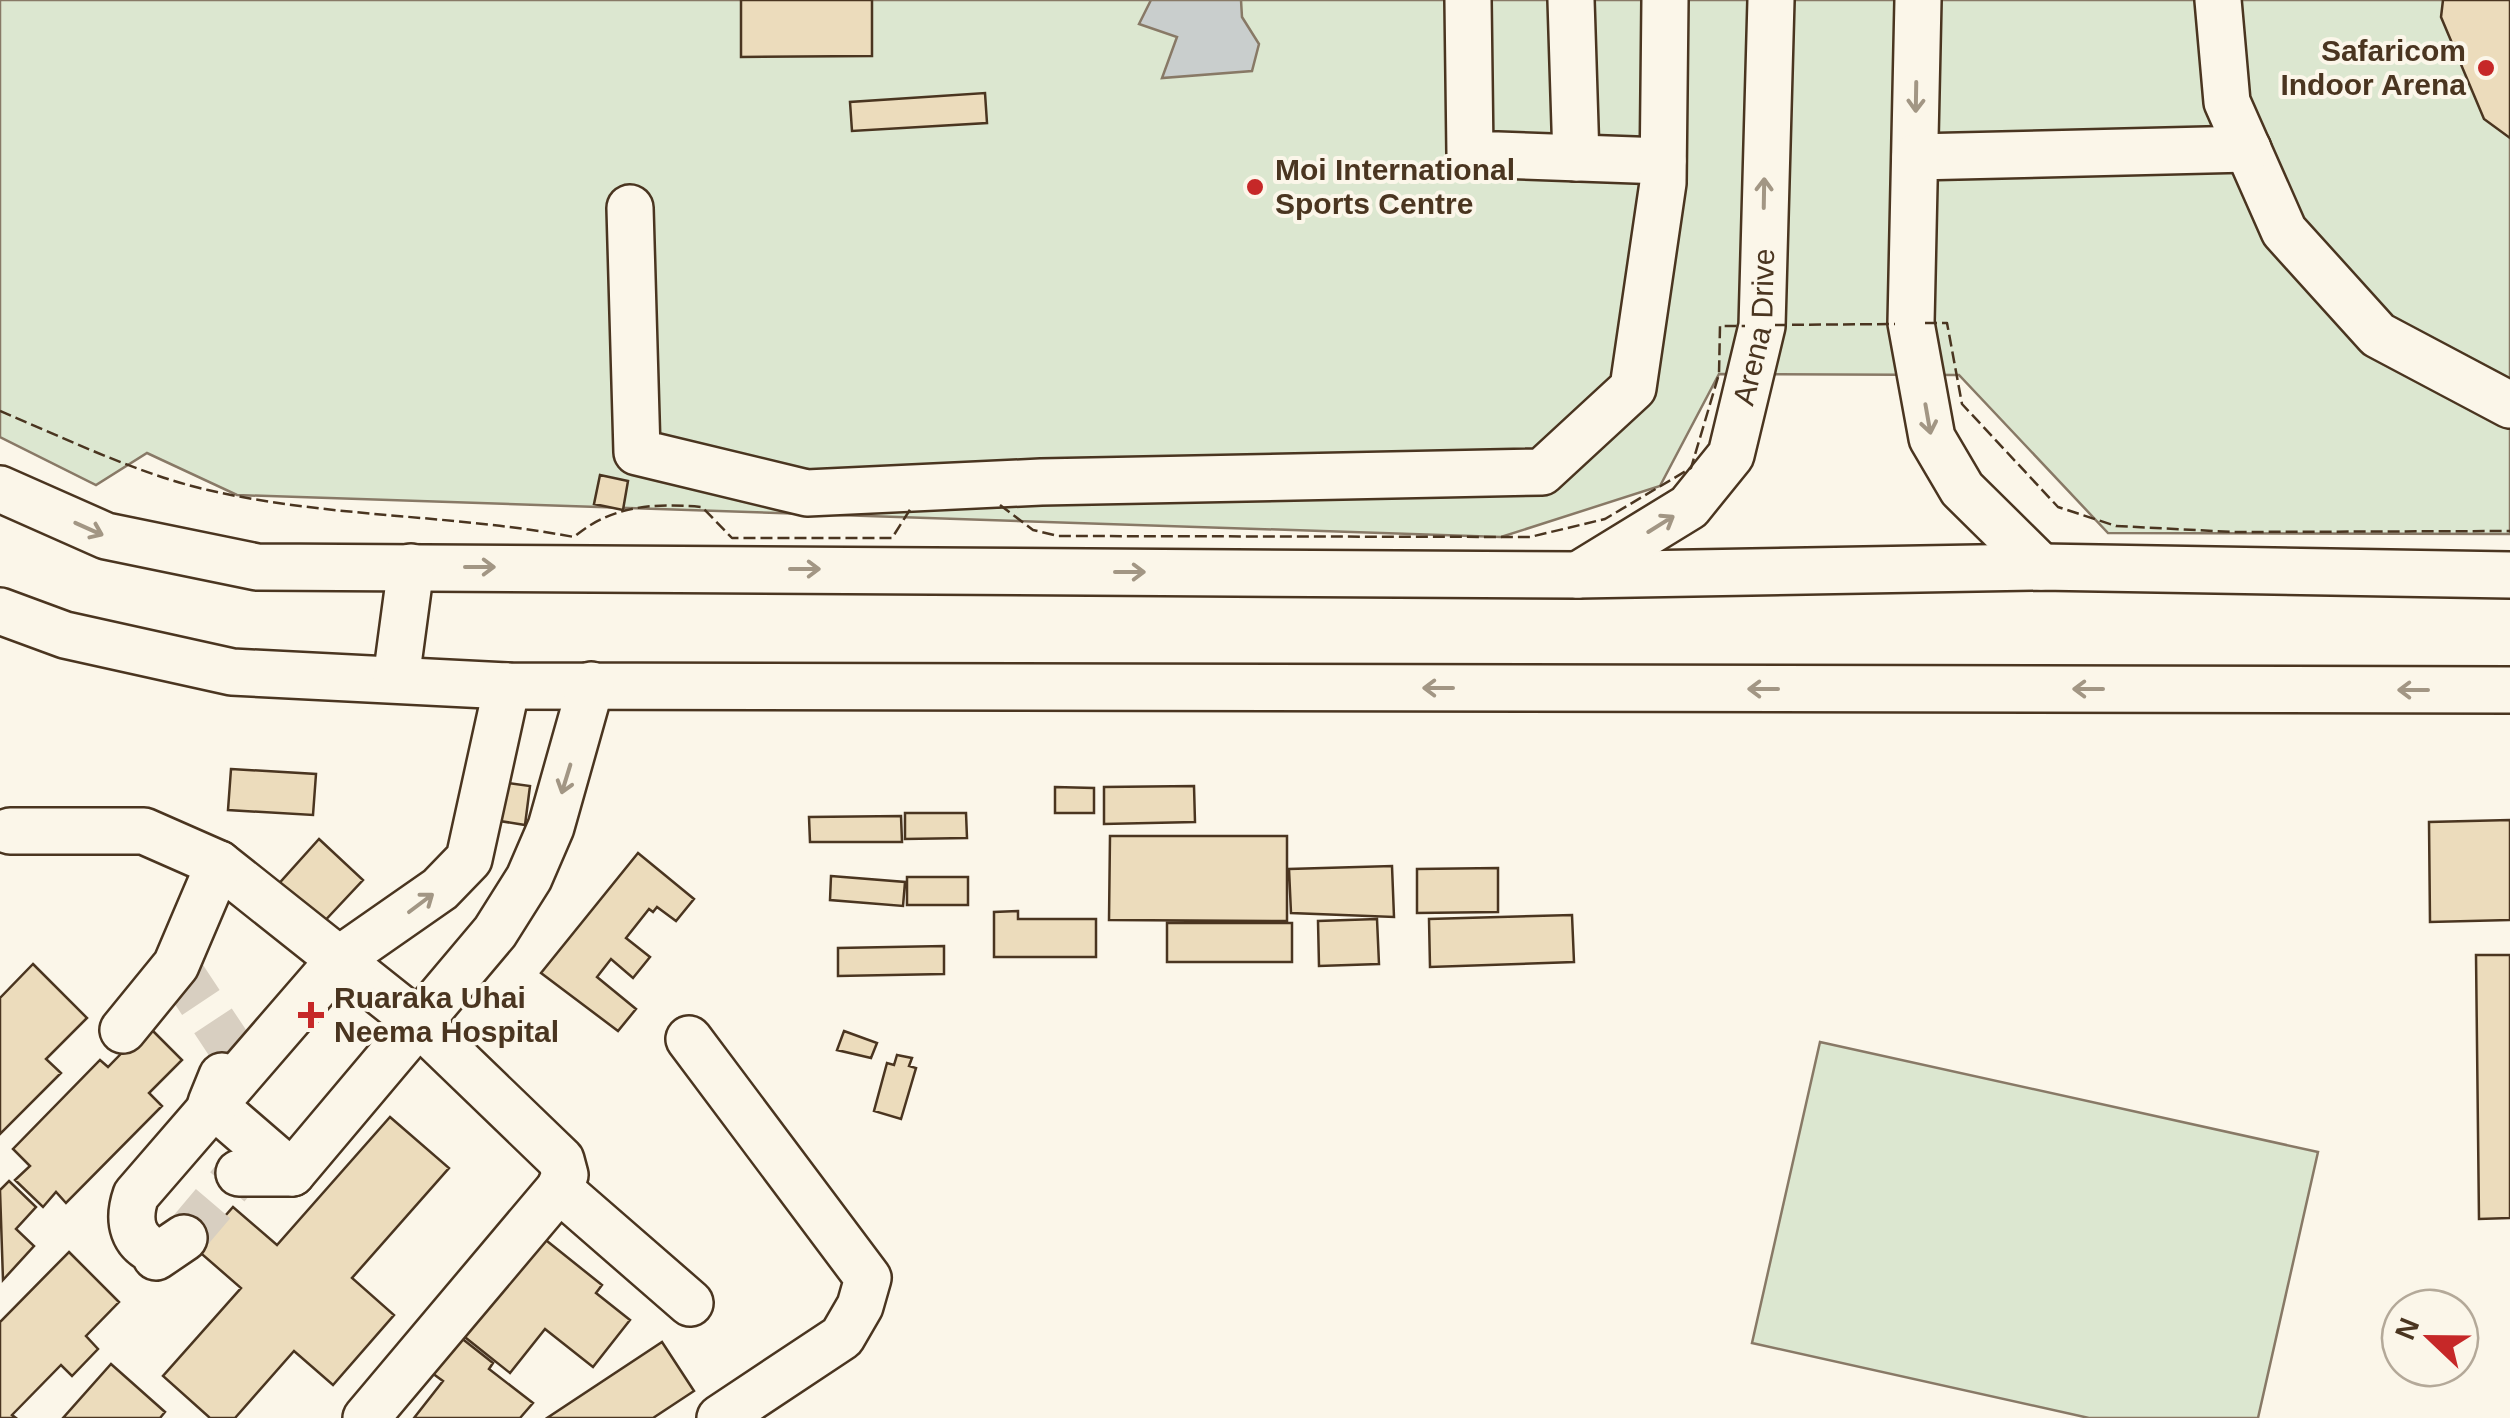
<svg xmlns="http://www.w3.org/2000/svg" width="2510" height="1418" font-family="Arial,sans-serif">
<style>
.green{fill:#dce7d0;stroke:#887966;stroke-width:2.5}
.water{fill:#c9cecd;stroke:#887966;stroke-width:2.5}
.building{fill:#ecdcbc;stroke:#4a3520;stroke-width:2.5}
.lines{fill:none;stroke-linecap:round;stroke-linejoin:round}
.minor-tunnel{stroke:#d8cfc1;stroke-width:45;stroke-dasharray:45 22;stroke-linecap:butt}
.minor-casing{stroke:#4a3520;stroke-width:50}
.minor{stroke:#fbf6e9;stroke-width:45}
.fence{stroke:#4a3520;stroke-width:2.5;stroke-dasharray:12 5;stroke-linecap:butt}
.oneway{stroke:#a29684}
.poi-dot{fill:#c62828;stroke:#fbf6e9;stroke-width:4}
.labels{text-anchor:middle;stroke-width:8;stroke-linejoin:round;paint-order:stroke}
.poi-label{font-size:30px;font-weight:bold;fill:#4a3520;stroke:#fbf6e9;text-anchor:start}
.street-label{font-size:30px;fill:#4a3520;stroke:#fbf6e9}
</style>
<rect width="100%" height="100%" fill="#fbf6e9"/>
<!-- green -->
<path class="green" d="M 0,0 L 2510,0 L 2510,534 L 2108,533 L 1959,375 L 1719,374 L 1660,486 L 1501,537 L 237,495 L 147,453 L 96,485 L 0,437 Z
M 1820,1042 L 2318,1152 L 2258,1418 L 2089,1418 L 1752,1343 Z"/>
<!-- water -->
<path class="water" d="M 1151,0 L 1241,0 L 1242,17 L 1259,44 L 1252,71 L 1162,78 L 1177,37 L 1139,24 Z"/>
<!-- building -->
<path class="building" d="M 741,0 L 872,0 L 872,56 L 741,57 Z
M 2443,0 L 2510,0 L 2510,138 L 2484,119 L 2441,17 Z
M 985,93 L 987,123 L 852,131 L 850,102 Z
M 600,475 L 628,481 L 623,510 L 594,504 Z
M 231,769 L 316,774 L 313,815 L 228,810 Z
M 493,781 L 530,786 L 525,825 L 487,819 Z
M 1194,786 L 1195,822 L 1104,824 L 1104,787 Z
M 1055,787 L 1094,788 L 1094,813 L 1055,813 Z
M 905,813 L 966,813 L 967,838 L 905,839 Z
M 901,816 L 902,842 L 810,842 L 809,817 Z
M 2510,820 L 2510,920 L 2430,922 L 2429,822 Z
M 1110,836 L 1287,836 L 1287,921 L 1109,920 Z
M 319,839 L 363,880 L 318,928 L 275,888 Z
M 638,853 L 694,899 L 676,921 L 657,907 L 653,912 L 649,909 L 626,938 L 650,957 L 633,978 L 611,959 L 597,977 L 636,1009 L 618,1031 L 541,973 Z
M 1392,866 L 1394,917 L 1291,913 L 1289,869 Z
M 1498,868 L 1498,912 L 1417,913 L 1417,869 Z
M 831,876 L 905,882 L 903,906 L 830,900 Z
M 907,877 L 968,877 L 968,905 L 907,905 Z
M 1018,911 L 1018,919 L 1096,919 L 1096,957 L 994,957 L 994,912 Z
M 1572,915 L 1574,962 L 1430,967 L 1429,919 Z
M 1377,919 L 1379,964 L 1319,966 L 1318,921 Z
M 1167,923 L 1292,923 L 1292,962 L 1167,962 Z
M 944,946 L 944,974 L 838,976 L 838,948 Z
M 2476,955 L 2510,955 L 2510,1218 L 2479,1219 Z
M 33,964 L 87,1018 L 46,1059 L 61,1073 L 0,1134 L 0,998 Z
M 148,1026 L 182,1060 L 149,1093 L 162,1106 L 66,1203 L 56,1192 L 43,1207 L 15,1180 L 30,1166 L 13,1149 L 100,1060 L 108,1067 Z
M 844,1031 L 877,1043 L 871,1058 L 837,1050 Z
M 897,1055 L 912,1058 L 909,1066 L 916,1068 L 901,1119 L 874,1111 L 887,1063 L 894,1065 Z
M 390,1117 L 449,1168 L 352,1278 L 394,1315 L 333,1385 L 294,1351 L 235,1418 L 210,1418 L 163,1376 L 241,1288 L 196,1249 L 233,1207 L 277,1245 Z
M 9,1181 L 36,1207 L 16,1229 L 34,1246 L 3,1280 L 0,1190 Z
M 542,1237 L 602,1285 L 596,1293 L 630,1320 L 593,1367 L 545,1329 L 510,1373 L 456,1330 Z
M 69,1252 L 119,1302 L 86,1336 L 98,1349 L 72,1376 L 61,1365 L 12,1415 L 16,1418 L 0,1418 L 0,1322 Z
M 460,1337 L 493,1363 L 489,1369 L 533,1403 L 520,1418 L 414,1418 L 443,1381 L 432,1373 Z
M 662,1342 L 694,1391 L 653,1418 L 547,1418 Z
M 111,1364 L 165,1412 L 160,1418 L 63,1418 Z"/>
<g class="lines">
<!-- minor-tunnel -->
<path class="minor-tunnel" d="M 176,965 L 233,1051
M 184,1238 L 239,1173"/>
<defs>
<g id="minor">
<path d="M 1468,0 L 1470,154 L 1663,161"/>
<path d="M 1571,0 L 1576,158"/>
<path d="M 1918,0 L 1911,323 L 1932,438 L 1962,489 L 2041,567"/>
<path d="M 2218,0 L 2227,102 L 2284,231 L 2378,335 L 2510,405"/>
<path d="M 1915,157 L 2248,149"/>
<path d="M 630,208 L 637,452 L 807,493 L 1041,482 L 1542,472 L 1633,388 L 1663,183 L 1665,0"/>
<path d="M 0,489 L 106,536 L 257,567 L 1578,575 L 2041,567 L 2510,575"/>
<path id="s1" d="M 1578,575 L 1689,507 L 1731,455 L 1762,326 L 1771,0"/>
<path d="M 0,611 L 65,635 L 232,672 L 507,686 L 2510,690"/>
<path d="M 396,679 L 411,567"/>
<path d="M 10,831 L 144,831 L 219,864 L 419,1023 L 561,1160 L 565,1175 L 559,1189 L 366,1418"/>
<path d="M 123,1030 L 176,965 L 219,864"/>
<path d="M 689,1039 L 868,1278 L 860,1306 L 842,1337 L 720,1418"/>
<path d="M 222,1076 L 211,1103 L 292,1173"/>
<path d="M 239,1173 L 292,1173 L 495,932 L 529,878 L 551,827 L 591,685"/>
<path d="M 559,1189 L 690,1303"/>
<path d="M 184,1238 L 156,1257 L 160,1253 C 132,1244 127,1221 136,1195 L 341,958 L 440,889 L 469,859 L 507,686"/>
</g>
</defs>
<!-- minor casing -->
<use href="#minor" class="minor-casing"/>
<!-- minor -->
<use href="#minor" class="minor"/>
<!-- fence -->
<path class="fence" d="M 1925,323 L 1947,323 L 1962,404 L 2058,507 L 2116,526 L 2233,532 L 2510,531
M 1775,325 L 1895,324
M 0,411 C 67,439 138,474 208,490 C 329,518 453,514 574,537 C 612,505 654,503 702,507 L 732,538 L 892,538 L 911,508
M 1000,505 L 1033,530 L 1058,536 L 1530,537 L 1605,519 L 1691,468 L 1719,374 L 1720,326 L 1745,326"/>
</g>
<!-- one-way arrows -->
<defs><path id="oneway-shaft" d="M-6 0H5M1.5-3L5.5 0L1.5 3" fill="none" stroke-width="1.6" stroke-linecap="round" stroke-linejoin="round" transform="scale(2.5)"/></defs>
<g class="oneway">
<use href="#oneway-shaft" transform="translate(1916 97) rotate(91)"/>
<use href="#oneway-shaft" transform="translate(1764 193) rotate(-89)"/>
<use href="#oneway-shaft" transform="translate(1928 419) rotate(80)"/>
<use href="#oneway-shaft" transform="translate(1661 524) rotate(-32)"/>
<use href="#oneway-shaft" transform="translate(89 529) rotate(24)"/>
<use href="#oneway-shaft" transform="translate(480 567)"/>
<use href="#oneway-shaft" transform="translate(805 569)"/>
<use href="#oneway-shaft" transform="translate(1130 572)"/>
<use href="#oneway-shaft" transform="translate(1438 688) rotate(-180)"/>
<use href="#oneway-shaft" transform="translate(1763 689) rotate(-180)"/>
<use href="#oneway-shaft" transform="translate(2088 689) rotate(-180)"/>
<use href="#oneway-shaft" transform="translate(2413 690) rotate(-180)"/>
<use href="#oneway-shaft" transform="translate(566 779) rotate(107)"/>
<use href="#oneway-shaft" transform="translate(421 903) rotate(-37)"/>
</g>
<!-- markers -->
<g class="poi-dot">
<circle cx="2486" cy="68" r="10"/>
<circle cx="1255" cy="187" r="10"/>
<path d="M306 1000h10v10h10v10h-10v10h-10v-10h-10v-10h10z"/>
</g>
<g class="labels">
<!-- poi labels -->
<g class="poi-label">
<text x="2466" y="61" text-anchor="end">Safaricom<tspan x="2466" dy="34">Indoor Arena</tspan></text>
<text x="1275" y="180">Moi International<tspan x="1275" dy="34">Sports Centre</tspan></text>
<text x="334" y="1008">Ruaraka Uhai<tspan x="334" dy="34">Neema Hospital</tspan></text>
</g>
<!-- street labels -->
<g class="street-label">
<text dy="10" stroke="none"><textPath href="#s1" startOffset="328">Arena Drive</textPath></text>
</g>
</g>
<!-- north arrow -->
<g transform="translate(2430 1338) rotate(292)"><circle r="48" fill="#fbf6e9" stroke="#b4a999" stroke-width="2.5"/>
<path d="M0-8L18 38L0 25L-18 38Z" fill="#c62828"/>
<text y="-15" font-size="28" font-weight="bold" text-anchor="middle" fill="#4a3520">N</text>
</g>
</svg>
